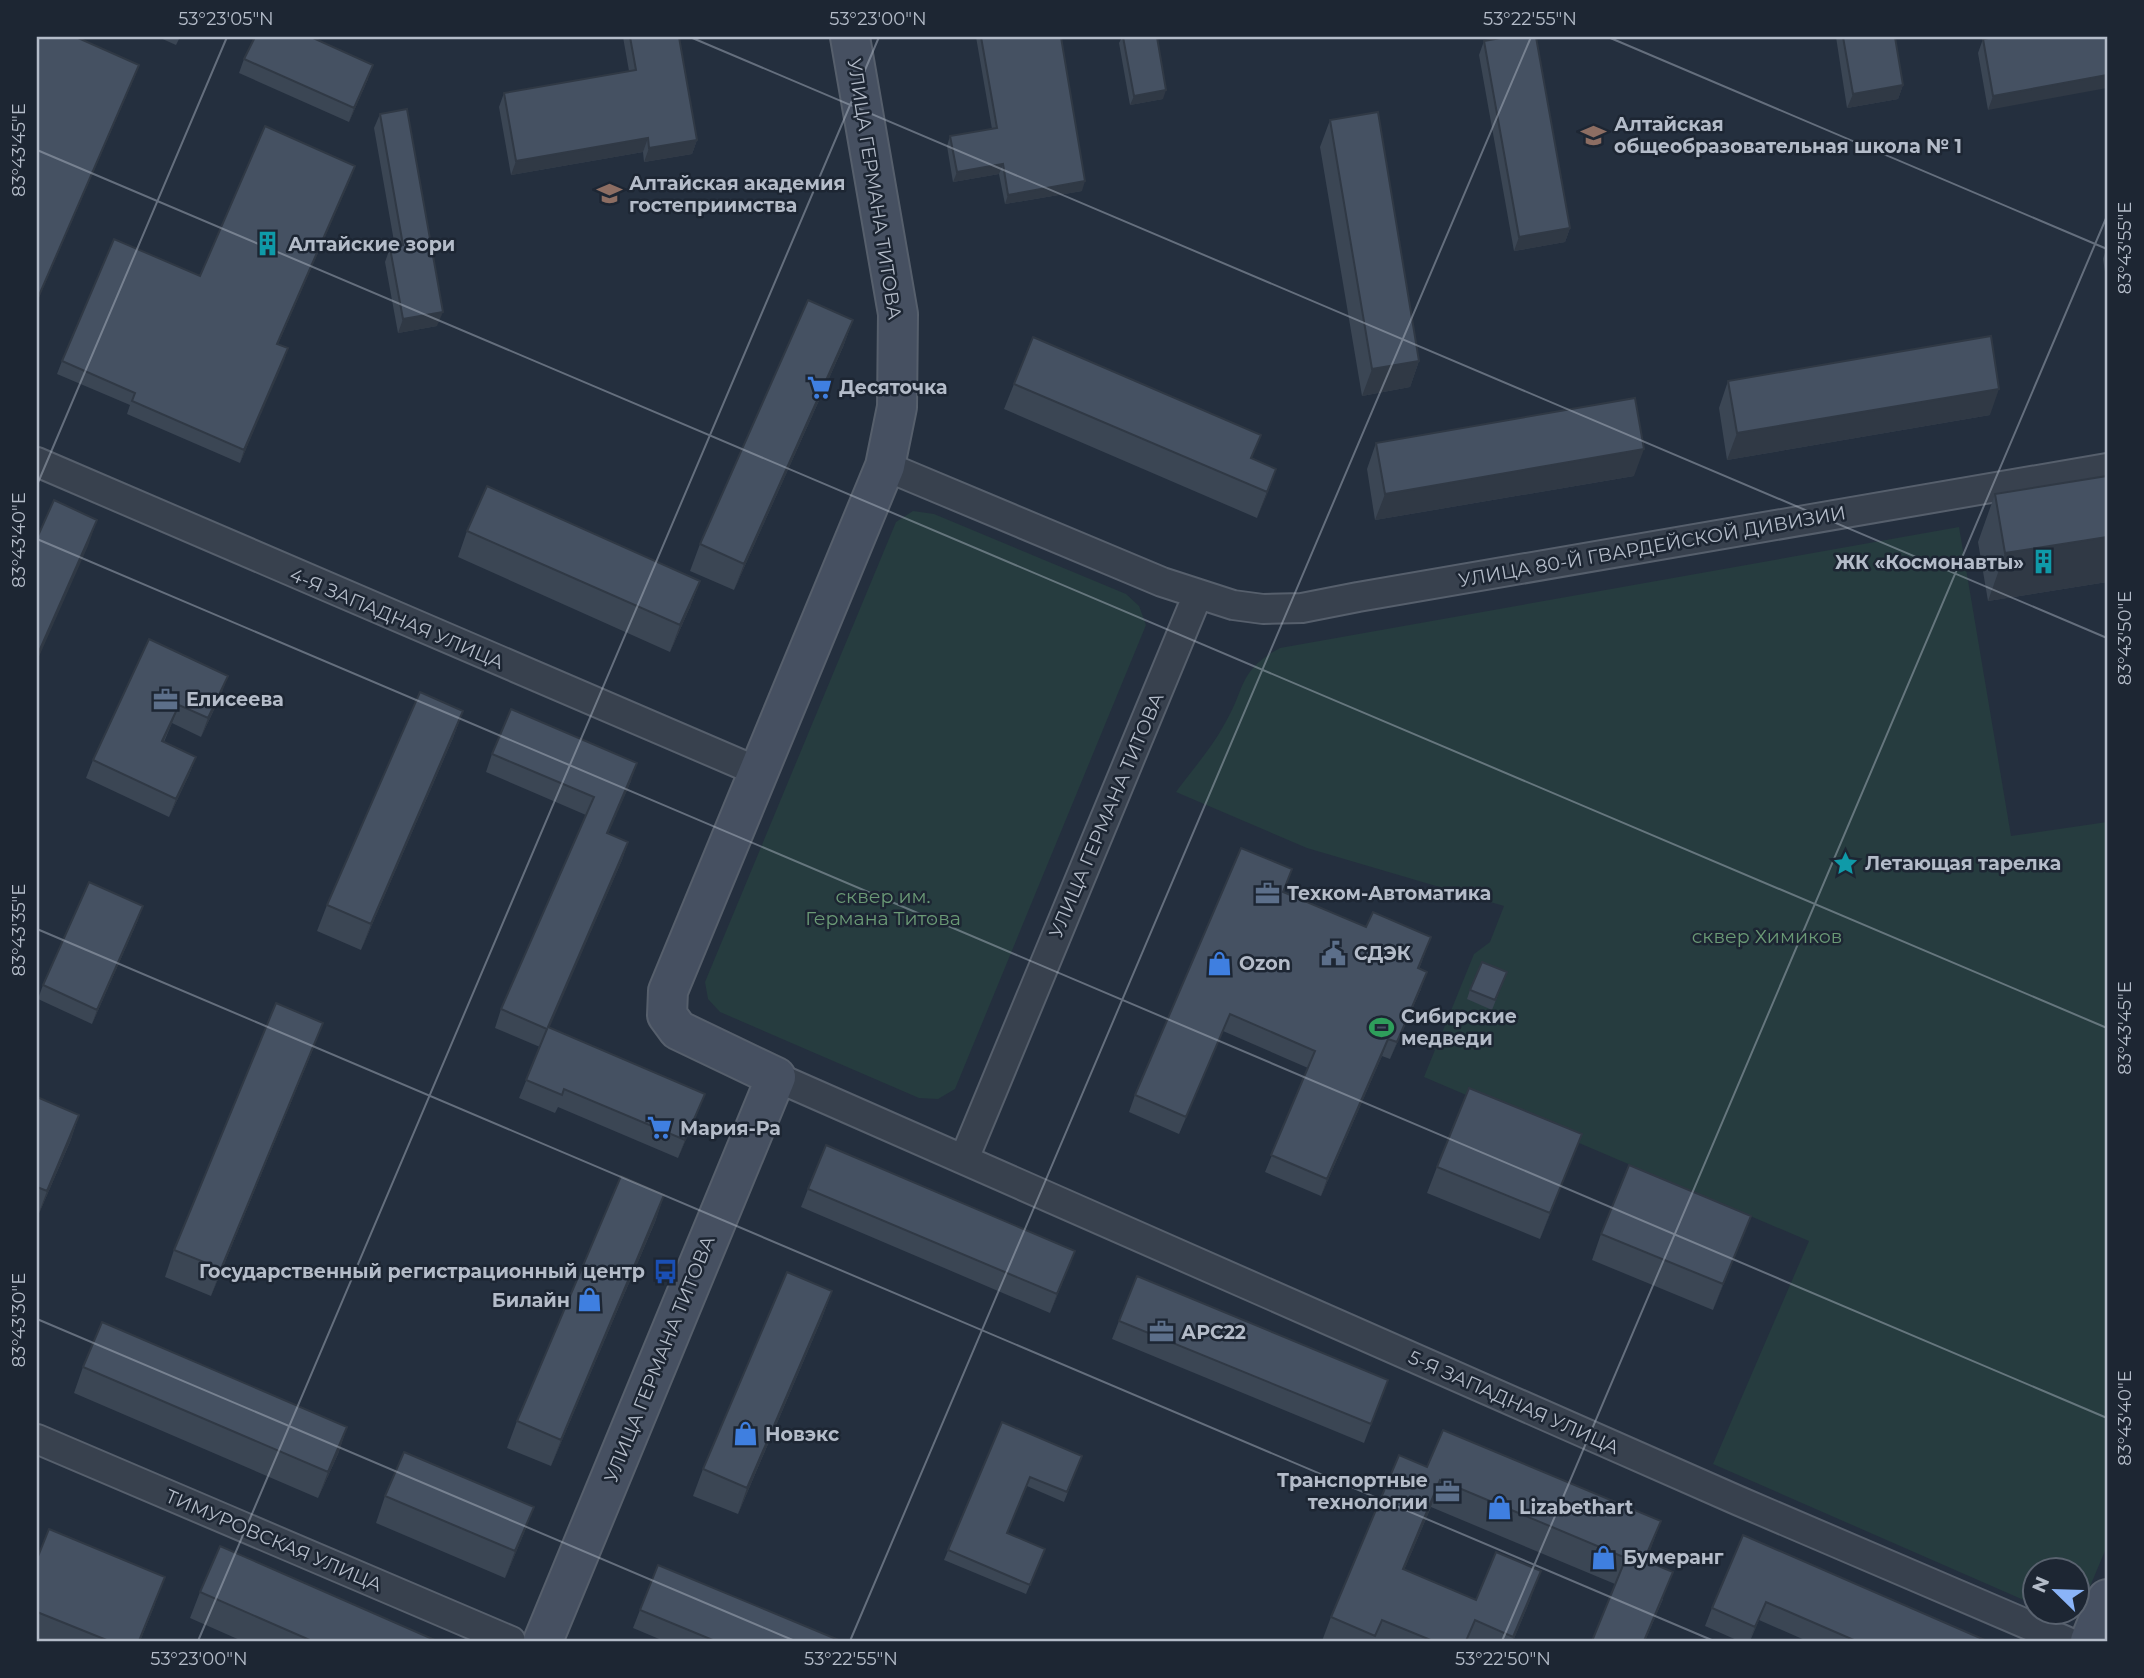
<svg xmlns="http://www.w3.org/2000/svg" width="2144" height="1678" font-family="Montserrat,sans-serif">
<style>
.green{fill:#263c3f}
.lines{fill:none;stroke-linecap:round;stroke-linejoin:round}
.street-casing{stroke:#565f6c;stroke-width:32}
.secondary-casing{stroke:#565f6c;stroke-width:42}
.street{stroke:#38414e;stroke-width:28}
.secondary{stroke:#465061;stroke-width:38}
.wall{fill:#3b4654}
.shaded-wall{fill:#303945}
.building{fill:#455162;stroke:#303945;stroke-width:2}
.ticks{fill:none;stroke:#b4bcc9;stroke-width:2;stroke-opacity:0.45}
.labels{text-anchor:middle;stroke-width:5;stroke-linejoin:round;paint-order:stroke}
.poi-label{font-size:19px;font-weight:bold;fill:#b4bcc9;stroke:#1d2633;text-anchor:start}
.street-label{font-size:19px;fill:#b4bcc9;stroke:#1d2633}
.park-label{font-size:19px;fill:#6b9a76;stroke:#1d2633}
.neatline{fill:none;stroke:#b4bcc9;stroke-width:2.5}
.ticks-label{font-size:18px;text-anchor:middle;fill:#b4bcc9}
</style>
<rect width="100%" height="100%" fill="#242f3e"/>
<!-- green -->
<path class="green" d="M 913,511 L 934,514 L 1126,594 L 1139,606 L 1146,625 L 955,1089 L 938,1099 L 919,1098 L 720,1012 L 708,999 L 705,982 L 896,522 Z
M 1959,527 L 2011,836 L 2107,822 L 2107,1546 L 2086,1596 L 2078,1605 L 2078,1570 L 2036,1570 L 2035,1605 L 1713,1464 L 1809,1241 L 1424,1077 L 1474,954 L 1490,942 L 1504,906 L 1307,848 L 1176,792 C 1192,770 1211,749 1224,725 C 1246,689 1237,671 1280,648 Z"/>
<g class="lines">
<defs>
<path id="street" d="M 37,462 L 759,772
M 885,466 L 1162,582 L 1233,605 L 1263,609 L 1302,608 L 1358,597 L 2107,468
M 776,1077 L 1739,1501 L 2066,1641
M 964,1159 L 1198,594
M 37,1439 L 511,1641"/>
<path id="secondary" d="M 543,1641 L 776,1077 L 678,1030 L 667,1015 L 668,991 L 885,466 L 897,407 L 898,314 L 850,37
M 2090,1641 L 2107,1599"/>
</defs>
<!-- street casing -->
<use href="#street" class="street-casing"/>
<!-- secondary casing -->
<use href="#secondary" class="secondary-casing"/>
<!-- street -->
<use href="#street" class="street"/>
<!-- secondary -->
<use href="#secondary" class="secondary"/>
</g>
<!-- wall -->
<path class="wall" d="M 158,37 L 180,37 L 176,45 Z
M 623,37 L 679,37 L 697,140 L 692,154 L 644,162 L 643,152 L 511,175 L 499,107 L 504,93 L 629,71 Z
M 976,37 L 1061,37 L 1082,191 L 1005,204 L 999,174 L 953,182 L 947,146 L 950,136 L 992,129 Z
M 1122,37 L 1157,37 L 1163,99 L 1130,105 L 1119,43 Z
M 1836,37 L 1895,37 L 1903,85 L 1898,99 L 1847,108 Z
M 2107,37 L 1988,110 L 1978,53 L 1983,39 Z
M 1484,41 L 1570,228 L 1565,242 L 1514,251 L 1479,55 Z
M 244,59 L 368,79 L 349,122 L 239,73 Z
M 380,114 L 437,326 L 398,333 L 385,262 L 390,248 L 395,247 L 374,128 Z
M 1330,120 L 1419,361 L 1410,387 L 1362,396 L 1320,147 Z
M 355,166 L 278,344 L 288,348 L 240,463 L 127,414 L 130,405 L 57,374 L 62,361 L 200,276 Z
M 2107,246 L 2107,285 L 2103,259 Z
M 853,320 L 843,347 L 734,590 L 690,571 L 700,544 Z
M 1728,381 L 1990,415 L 1727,460 L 1719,408 Z
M 1014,384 L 1252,459 L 1276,469 L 1257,518 L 1004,409 Z
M 1376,443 L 1634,476 L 1375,520 L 1367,469 Z
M 2107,476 L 2107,582 L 1988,601 L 1978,542 L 1995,494 Z
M 467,531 L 700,581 L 690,607 L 670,652 L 458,557 Z
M 149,639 L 221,695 L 201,737 L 172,723 L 164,742 L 196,757 L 189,775 L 169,817 L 86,778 L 93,760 Z
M 463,711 L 453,738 L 361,950 L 317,931 L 327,905 Z
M 492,754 L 631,781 L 608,833 L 628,842 L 622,860 L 549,1027 L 705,1094 L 678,1158 L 558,1107 L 555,1113 L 519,1098 L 540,1047 L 495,1028 L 501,1009 L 586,815 L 486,772 Z
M 1283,892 L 1366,927 L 1431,937 L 1419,969 L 1421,989 L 1390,1059 L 1382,1056 L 1321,1196 L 1265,1172 L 1308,1068 L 1223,1031 L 1179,1134 L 1129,1112 L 1135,1095 Z
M 138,920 L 92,1024 L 38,999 L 43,985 Z
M 1507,972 L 1492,1010 L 1467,999 L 1470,990 Z
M 313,1049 L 211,1296 L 165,1277 L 174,1250 Z
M 37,1097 L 79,1115 L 70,1142 L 37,1218 Z
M 1582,1134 L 1540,1239 L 1427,1193 L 1437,1167 Z
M 808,1189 L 1068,1269 L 1050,1313 L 801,1207 Z
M 664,1195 L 655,1222 L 551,1466 L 507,1448 L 517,1421 Z
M 1751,1216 L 1713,1310 L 1592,1260 L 1601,1234 Z
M 832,1291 L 822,1318 L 738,1514 L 693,1496 L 703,1469 Z
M 1119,1321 L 1388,1380 L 1364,1443 L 1112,1339 Z
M 83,1367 L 347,1427 L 338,1454 L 318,1498 L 74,1393 Z
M 1002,1422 L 1082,1456 L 1064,1502 L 1027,1486 L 1007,1533 L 1045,1549 L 1026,1594 L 944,1560 Z
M 1427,1467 L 1661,1521 L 1646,1561 L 1663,1599 L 1645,1641 L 1592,1641 L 1615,1584 L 1431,1507 L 1404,1570 L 1476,1600 L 1531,1598 L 1513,1641 L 1322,1641 L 1331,1617 Z
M 385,1496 L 534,1507 L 524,1533 L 505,1578 L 376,1523 Z
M 1743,1535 L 1987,1641 L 1807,1641 L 1759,1620 L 1750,1641 L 1739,1641 L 1705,1626 L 1712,1608 Z
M 37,1559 L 155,1604 L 140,1641 L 37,1641 Z
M 200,1592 L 437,1641 L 242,1641 L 190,1618 Z
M 640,1610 L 841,1641 L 664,1641 L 633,1628 Z"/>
<!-- shaded-wall -->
<path class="shaded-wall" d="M 139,65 L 136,74 L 37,302 L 37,300 Z
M 373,65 L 368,79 L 349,122 L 354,108 Z
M 2107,75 L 2107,88 L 1988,110 L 1993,96 Z
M 1903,85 L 1898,99 L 1847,108 L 1853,94 Z
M 1166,90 L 1163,99 L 1130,105 L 1134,96 Z
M 648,138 L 643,152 L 511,175 L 516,161 Z
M 697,140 L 692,154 L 644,162 L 649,148 Z
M 1003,164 L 999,174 L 953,182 L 957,172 Z
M 355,166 L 351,178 L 273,356 L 277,344 Z
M 1085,181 L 1082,191 L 1005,204 L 1008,195 Z
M 1570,228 L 1565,242 L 1514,251 L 1519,237 Z
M 443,312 L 437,326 L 398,333 L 403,319 Z
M 853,320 L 843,347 L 734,590 L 744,564 Z
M 288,348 L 284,361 L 240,463 L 244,450 Z
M 1419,361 L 1410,387 L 1362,396 L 1372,369 Z
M 1999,389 L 1990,415 L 1727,460 L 1737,433 Z
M 1644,449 L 1634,476 L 1375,520 L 1385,494 Z
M 1276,469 L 1267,495 L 1257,518 L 1267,492 Z
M 97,520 L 88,546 L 37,661 L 37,656 Z
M 2107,537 L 2107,582 L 1988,601 L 2005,553 Z
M 700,581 L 690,607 L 670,652 L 680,625 Z
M 228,676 L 221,695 L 201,737 L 208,718 Z
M 179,705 L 172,723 L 155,759 L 162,741 Z
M 463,711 L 453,738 L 361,950 L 371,924 Z
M 196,757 L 189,775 L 169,817 L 176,799 Z
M 637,763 L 631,781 L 601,851 L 607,833 Z
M 628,842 L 622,860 L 542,1045 L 548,1027 Z
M 143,906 L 138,920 L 92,1024 L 97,1010 Z
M 1427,972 L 1421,989 L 1390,1059 L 1397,1042 Z
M 323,1023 L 313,1049 L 211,1296 L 221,1269 Z
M 1388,1039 L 1382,1056 L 1321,1196 L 1327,1179 Z
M 705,1094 L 698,1112 L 678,1158 L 685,1140 Z
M 79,1115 L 70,1142 L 37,1218 L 47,1191 Z
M 1582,1134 L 1572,1160 L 1540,1239 L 1550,1213 Z
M 664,1195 L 655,1222 L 551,1466 L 561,1440 Z
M 1751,1216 L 1741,1242 L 1713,1310 L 1723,1284 Z
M 1075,1251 L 1068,1269 L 1050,1313 L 1057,1294 Z
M 832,1291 L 822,1318 L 738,1514 L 747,1488 Z
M 347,1427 L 338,1454 L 318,1498 L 328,1472 Z
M 1440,1480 L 1431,1507 L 1393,1596 L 1403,1569 Z
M 534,1507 L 524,1533 L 505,1578 L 515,1551 Z
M 1661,1521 L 1651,1548 L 1635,1587 L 1644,1560 Z
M 1541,1571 L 1531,1598 L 1513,1641 L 1512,1641 Z
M 1673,1572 L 1645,1641 L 1644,1641 Z
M 165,1577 L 155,1604 L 140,1641 L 139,1641 Z
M 1766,1602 L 1759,1620 L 1749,1641 L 1755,1627 Z"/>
<!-- building -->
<path class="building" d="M 37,37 L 76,37 L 139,65 L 37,300 Z
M 255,37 L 311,37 L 373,65 L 354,108 L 244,59 Z
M 630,37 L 679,37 L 697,140 L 649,148 L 648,138 L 516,161 L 504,93 L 636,70 Z
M 981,37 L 1061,37 L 1085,181 L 1008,195 L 1003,164 L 957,172 L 950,136 L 997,128 Z
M 1123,37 L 1157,37 L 1166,90 L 1134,96 Z
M 1506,37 L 1536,37 L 1570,228 L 1519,237 L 1484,41 Z
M 1843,37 L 1895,37 L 1903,85 L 1853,94 Z
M 1994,37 L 2107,37 L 2107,75 L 1993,96 L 1983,39 Z
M 407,109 L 443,312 L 403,319 L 390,248 L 403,245 L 380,114 Z
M 1378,112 L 1419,361 L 1372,369 L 1330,120 Z
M 265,126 L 355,166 L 277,344 L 288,348 L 244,450 L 132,401 L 135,393 L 62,361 L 114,239 L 200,276 Z
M 808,300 L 853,320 L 744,564 L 700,544 Z
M 1991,336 L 1999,389 L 1737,433 L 1728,381 Z
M 1033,337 L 1261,435 L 1251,458 L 1276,469 L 1267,492 L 1014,384 Z
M 1635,398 L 1644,449 L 1385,494 L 1376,443 Z
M 2107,476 L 2107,537 L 2005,553 L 1995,494 Z
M 487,486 L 700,581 L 680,625 L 467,531 Z
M 54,500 L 97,520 L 37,656 L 37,538 Z
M 149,639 L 228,676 L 208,718 L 179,705 L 162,741 L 196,757 L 176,799 L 93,760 Z
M 420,692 L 463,711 L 371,924 L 327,905 Z
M 511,709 L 637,763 L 607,833 L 628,842 L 548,1027 L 705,1094 L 685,1140 L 564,1089 L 562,1095 L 526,1080 L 547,1029 L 501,1009 L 594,797 L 492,754 Z
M 1241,848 L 1292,869 L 1283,892 L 1366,927 L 1373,912 L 1431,937 L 1418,968 L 1427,972 L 1397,1042 L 1388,1039 L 1327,1179 L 1271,1155 L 1315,1051 L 1230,1014 L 1186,1117 L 1135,1095 Z
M 89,882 L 143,906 L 97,1010 L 43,985 Z
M 1482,962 L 1507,972 L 1495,1000 L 1470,990 Z
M 276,1003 L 323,1023 L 221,1269 L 174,1250 Z
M 1469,1088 L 1582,1134 L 1550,1213 L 1437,1167 Z
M 37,1097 L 79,1115 L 47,1191 L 37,1187 Z
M 826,1145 L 1075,1251 L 1057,1294 L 808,1189 Z
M 1629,1165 L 1751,1216 L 1723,1284 L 1601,1234 Z
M 621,1176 L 664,1195 L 561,1440 L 517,1421 Z
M 787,1272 L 832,1291 L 747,1488 L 703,1469 Z
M 1137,1276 L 1388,1380 L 1371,1424 L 1119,1321 Z
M 102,1322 L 347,1427 L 328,1472 L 83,1367 Z
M 1002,1422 L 1082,1456 L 1067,1492 L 1030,1477 L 1007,1533 L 1045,1549 L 1030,1585 L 948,1550 Z
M 1443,1430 L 1661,1521 L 1644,1560 L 1673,1572 L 1644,1641 L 1592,1641 L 1626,1558 L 1440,1480 L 1403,1569 L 1476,1600 L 1496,1552 L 1541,1571 L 1513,1637 L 1475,1620 L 1466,1641 L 1433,1641 L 1382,1620 L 1375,1636 L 1331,1617 L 1399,1455 L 1427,1467 Z
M 404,1452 L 534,1507 L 515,1551 L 385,1496 Z
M 49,1529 L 165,1577 L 139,1641 L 109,1641 L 37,1612 L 37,1559 Z
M 1743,1535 L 1987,1641 L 1856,1641 L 1766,1602 L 1755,1627 L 1712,1608 Z
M 220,1546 L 437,1641 L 312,1641 L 200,1592 Z
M 658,1565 L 841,1641 L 715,1641 L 640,1610 Z"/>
<!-- ticks -->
<path class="ticks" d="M 690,37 L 2107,638M 1608,37 L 2107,249M 37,150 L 2107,1028M 37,485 L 227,37M 37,539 L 2107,1418M 37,929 L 1714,1641M 37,1319 L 795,1641M 198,1641 L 879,37M 850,1641 L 1531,37M 1502,1641 L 2107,216"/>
<!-- icons -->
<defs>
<symbol id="school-bare" viewBox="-9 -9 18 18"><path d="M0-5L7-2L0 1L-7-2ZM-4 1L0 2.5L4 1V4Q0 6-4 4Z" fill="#8d6e63" stroke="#1d2633" stroke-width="2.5" paint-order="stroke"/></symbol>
<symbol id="university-bare" viewBox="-9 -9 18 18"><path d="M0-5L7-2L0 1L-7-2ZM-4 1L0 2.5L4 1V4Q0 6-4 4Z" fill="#8d6e63" stroke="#1d2633" stroke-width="2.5" paint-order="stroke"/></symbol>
<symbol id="building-bare" viewBox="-9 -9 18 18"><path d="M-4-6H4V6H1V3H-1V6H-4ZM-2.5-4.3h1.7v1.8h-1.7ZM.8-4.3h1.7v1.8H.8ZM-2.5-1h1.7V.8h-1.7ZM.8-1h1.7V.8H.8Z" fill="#0f9aa8" stroke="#1d2633" stroke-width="2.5" paint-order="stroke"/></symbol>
<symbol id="supermarket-bare" viewBox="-9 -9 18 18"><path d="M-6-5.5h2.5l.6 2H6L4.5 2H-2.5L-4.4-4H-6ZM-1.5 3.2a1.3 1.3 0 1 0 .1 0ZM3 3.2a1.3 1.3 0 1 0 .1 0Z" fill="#3f7fe0" stroke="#1d2633" stroke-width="2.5" paint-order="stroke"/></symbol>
<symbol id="office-bare" viewBox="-9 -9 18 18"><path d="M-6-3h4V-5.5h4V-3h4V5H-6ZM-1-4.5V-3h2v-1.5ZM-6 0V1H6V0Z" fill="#5c6f8a" stroke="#1d2633" stroke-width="2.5" paint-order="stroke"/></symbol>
<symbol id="sight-bare" viewBox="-9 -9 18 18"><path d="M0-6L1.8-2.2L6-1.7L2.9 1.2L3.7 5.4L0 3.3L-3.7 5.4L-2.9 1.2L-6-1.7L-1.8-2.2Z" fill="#0f9aa8" stroke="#1d2633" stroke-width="2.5" paint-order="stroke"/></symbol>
<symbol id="civic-bare" viewBox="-9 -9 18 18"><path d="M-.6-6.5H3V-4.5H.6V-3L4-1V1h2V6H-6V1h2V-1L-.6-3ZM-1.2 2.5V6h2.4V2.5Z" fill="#5c6f8a" stroke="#1d2633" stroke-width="2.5" paint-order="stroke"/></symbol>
<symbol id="shop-bare" viewBox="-9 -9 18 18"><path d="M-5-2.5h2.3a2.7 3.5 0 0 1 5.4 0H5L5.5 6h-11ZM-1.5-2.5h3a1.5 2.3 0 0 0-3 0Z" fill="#3f7fe0" stroke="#1d2633" stroke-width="2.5" paint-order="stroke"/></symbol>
<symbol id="stadium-bare" viewBox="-9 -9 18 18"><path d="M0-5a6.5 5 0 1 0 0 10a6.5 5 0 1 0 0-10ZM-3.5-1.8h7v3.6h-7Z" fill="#2e9e5b" stroke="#1d2633" stroke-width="2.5" paint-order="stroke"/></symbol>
<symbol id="bus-bare" viewBox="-9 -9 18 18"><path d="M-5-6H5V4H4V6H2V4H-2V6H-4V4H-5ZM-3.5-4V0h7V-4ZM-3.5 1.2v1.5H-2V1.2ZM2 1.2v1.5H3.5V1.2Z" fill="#1a4fb4" stroke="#1d2633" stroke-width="2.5" paint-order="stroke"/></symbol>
</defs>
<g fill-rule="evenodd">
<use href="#school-bare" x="1576" y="118" width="35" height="35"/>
<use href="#university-bare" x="592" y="176" width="35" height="35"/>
<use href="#building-bare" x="250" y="226" width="35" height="35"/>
<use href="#supermarket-bare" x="802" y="370" width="35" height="35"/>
<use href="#building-bare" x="2026" y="544" width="35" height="35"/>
<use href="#office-bare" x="148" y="682" width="35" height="35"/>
<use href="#sight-bare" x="1828" y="846" width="35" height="35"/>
<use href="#office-bare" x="1250" y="876" width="35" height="35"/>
<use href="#civic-bare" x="1316" y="936" width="35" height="35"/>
<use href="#shop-bare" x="1202" y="946" width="35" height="35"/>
<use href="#stadium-bare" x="1364" y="1010" width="35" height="35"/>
<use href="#supermarket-bare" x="642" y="1110" width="35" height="35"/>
<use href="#bus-bare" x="648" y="1254" width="35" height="35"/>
<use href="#shop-bare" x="572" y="1282" width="35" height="35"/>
<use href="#office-bare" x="1144" y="1314" width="35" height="35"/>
<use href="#shop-bare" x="728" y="1416" width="35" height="35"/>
<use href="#office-bare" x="1430" y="1474" width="35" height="35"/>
<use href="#shop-bare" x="1482" y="1490" width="35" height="35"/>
<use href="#shop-bare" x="1586" y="1540" width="35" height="35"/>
</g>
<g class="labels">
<!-- poi labels -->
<g class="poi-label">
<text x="1614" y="131">Алтайская<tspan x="1614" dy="22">общеобразовательная школа № 1</tspan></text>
<text x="629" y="190">Алтайская академия<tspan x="629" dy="22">гостеприимства</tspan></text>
<text x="288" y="251">Алтайские зори</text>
<text x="839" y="394">Десяточка</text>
<text x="2024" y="569" text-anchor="end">ЖК «Космонавты»</text>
<text x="186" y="706">Елисеева</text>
<text x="1865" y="870">Летающая тарелка</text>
<text x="1287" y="900">Техком-Автоматика</text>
<text x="1354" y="960">СДЭК</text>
<text x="1239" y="970">Ozon</text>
<text x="1401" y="1023">Сибирские<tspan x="1401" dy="22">медведи</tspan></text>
<text x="680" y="1135">Мария-Ра</text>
<text x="645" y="1278" text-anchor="end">Государственный регистрационный центр</text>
<text x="570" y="1307" text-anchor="end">Билайн</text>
<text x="1181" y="1339">АРС22</text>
<text x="765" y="1441">Новэкс</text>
<text x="1428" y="1487" text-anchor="end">Транспортные<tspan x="1428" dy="22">технологии</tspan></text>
<text x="1519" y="1514">Lizabethart</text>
<text x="1623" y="1564">Бумеранг</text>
</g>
<!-- street labels -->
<g class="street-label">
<text transform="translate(875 189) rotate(81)" y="7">УЛИЦА ГЕРМАНА ТИТОВА</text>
<text transform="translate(1652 546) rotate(-10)" y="7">УЛИЦА 80-Й ГВАРДЕЙСКОЙ ДИВИЗИИ</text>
<text transform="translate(397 618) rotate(23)" y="7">4-Я ЗАПАДНАЯ УЛИЦА</text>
<text transform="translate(1106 815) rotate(-67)" y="7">УЛИЦА ГЕРМАНА ТИТОВА</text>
<text transform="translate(659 1359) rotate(-68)" y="7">УЛИЦА ГЕРМАНА ТИТОВА</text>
<text transform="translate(1514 1402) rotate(24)" y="7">5-Я ЗАПАДНАЯ УЛИЦА</text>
<text transform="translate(274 1540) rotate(23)" y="7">ТИМУРОВСКАЯ УЛИЦА</text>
</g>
<!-- park labels -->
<g class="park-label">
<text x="883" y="903">сквер им.<tspan x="883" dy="22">Германа Титова</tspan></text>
<text x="1767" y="943">сквер Химиков</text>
</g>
</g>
<!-- border -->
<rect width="2144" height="1678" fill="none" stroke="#1d2633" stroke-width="77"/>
<!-- north arrow -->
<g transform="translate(2056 1591) rotate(293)"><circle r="33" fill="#1d2633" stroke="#59626f" stroke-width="2"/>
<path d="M0-5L12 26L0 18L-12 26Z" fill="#8ab4f8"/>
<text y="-10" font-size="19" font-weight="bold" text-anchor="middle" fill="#b4bcc9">N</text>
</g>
<rect x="38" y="38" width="2068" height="1602" class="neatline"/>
<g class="ticks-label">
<text x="226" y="25">53°23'05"N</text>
<text x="878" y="25">53°23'00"N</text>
<text x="1530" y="25">53°22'55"N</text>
<text transform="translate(19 150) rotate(-90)" y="6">83°43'45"E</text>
<text transform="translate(2125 248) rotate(-90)" y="6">83°43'55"E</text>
<text transform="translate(19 540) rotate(-90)" y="6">83°43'40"E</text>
<text transform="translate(2125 638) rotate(-90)" y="6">83°43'50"E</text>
<text transform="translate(19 930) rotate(-90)" y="6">83°43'35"E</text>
<text transform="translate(2125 1028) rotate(-90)" y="6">83°43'45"E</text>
<text transform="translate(19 1320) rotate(-90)" y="6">83°43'30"E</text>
<text transform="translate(2125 1418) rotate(-90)" y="6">83°43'40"E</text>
<text x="199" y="1665">53°23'00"N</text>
<text x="851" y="1665">53°22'55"N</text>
<text x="1503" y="1665">53°22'50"N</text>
</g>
</svg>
